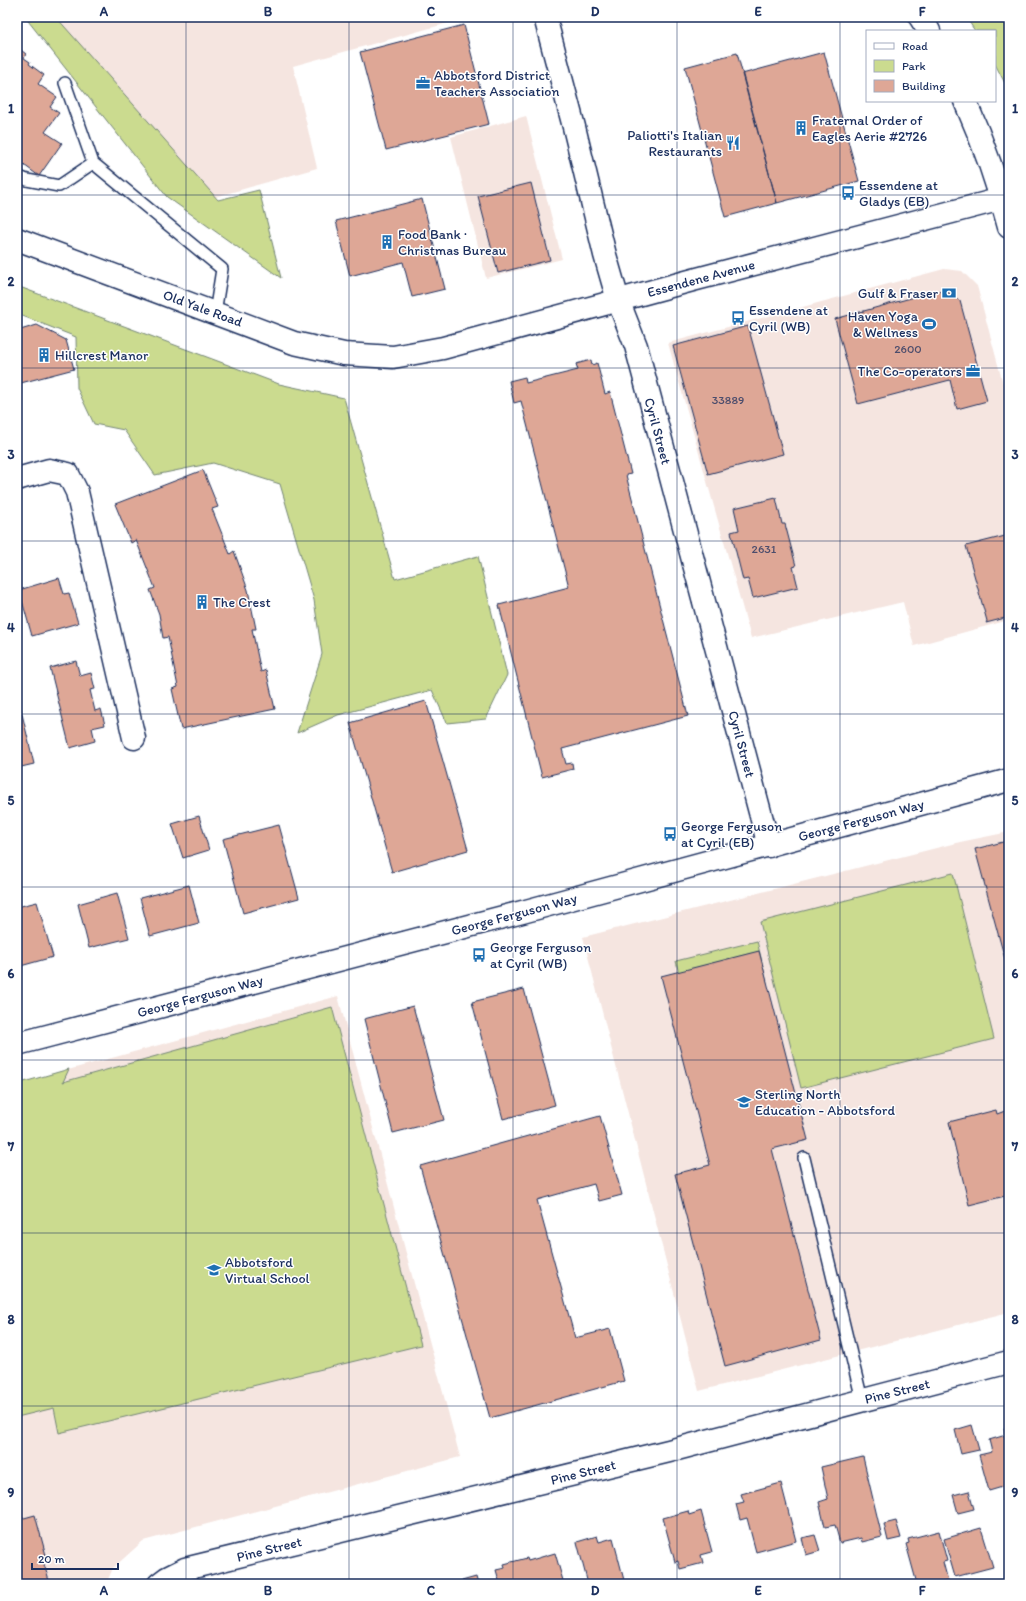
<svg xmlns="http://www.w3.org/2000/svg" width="1026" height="1601" font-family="Itim,sans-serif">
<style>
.built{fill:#f5e5e0}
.green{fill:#cbdb8f;stroke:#738576}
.building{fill:#dea796;stroke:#1b2f5e}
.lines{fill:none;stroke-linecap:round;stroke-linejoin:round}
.lane-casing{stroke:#1b2f5e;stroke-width:14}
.street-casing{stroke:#1b2f5e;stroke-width:25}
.secondary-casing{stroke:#1b2f5e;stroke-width:25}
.lane{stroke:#fff;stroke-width:11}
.street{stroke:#fff;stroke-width:22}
.secondary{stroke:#fff;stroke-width:22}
.grid{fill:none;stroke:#1b2f5e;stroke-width:1;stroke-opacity:0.55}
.labels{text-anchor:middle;stroke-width:3;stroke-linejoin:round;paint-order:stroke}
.number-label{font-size:12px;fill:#4c4d6c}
.poi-label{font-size:14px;fill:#1b2f5e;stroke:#fff;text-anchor:start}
.street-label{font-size:14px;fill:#1b2f5e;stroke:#fff}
.neatline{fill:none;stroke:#1b2f5e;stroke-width:1.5}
.grid-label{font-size:13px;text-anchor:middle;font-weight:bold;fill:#1b2f5e}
</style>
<rect width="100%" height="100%" fill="#fff"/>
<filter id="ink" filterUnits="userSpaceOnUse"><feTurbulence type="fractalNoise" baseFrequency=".025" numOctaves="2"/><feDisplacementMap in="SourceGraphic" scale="8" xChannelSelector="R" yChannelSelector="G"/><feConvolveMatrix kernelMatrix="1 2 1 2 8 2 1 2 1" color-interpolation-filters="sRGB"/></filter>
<g filter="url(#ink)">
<!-- built -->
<path class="built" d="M 46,17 L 470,17 L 293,66 L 317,168 L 208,199 Z
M 526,116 L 562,259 L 486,278 L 451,137 Z
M 944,269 L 962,271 L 977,286 L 1009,406 L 1009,620 L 914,646 L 903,602 L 751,638 L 668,343 Z
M 1009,832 L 1009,1312 L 699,1391 L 583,937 L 960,842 Z
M 338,996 L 460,1457 L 143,1541 L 113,1568 L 106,1584 L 17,1584 L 17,1084 Z"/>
<!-- green -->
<path class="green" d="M 25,17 L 56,17 L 218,200 L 259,190 L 281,278 L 167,197 Z
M 966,17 L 1009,17 L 1009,91 L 995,64 L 995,31 L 975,31 Z
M 17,286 L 279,384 L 344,398 L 395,579 L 478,556 L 507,675 L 486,719 L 447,723 L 432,690 L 338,715 L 297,733 L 322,654 L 314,600 L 280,484 L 213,463 L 155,475 L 124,430 L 94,424 L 77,388 L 76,337 L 20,315 L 17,316 Z
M 953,873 L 994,1039 L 801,1088 L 760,922 Z
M 757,941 L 767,983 L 686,1003 L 676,961 Z
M 332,1007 L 421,1345 L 59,1433 L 54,1408 L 17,1417 L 17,1084 L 69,1069 L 63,1082 Z"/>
<!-- building -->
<path class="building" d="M 464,25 L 489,124 L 386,150 L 360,52 Z
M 17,47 L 26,54 L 24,58 L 30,62 L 29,64 L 44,75 L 38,84 L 57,97 L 50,107 L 59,113 L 45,132 L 62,143 L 39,176 L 17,160 Z
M 824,52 L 859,181 L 777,203 L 742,74 Z
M 737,53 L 777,203 L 725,217 L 685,67 Z
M 531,183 L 550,260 L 498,273 L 478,196 Z
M 422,199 L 445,289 L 412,297 L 403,262 L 350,276 L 336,221 Z
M 936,291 L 949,293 L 960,301 L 987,401 L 957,409 L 950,380 L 858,404 L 835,319 Z
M 37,325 L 66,340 L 74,369 L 17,384 L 17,331 Z
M 748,326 L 783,454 L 708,474 L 673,346 Z
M 591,360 L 592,365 L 597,363 L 605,394 L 610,392 L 631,474 L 626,475 L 688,716 L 562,749 L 566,764 L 572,763 L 573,769 L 542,777 L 499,605 L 569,587 L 521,401 L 514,403 L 509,381 L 525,377 L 526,383 L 578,370 L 576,364 Z
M 203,470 L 218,507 L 212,509 L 230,554 L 234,551 L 248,590 L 256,629 L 252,629 L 261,672 L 266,670 L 275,709 L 181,729 L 172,689 L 178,687 L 168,637 L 163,638 L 159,614 L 150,590 L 155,588 L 136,540 L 131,543 L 115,504 Z
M 776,498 L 782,524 L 785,524 L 796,566 L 793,567 L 798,587 L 753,598 L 748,579 L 743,580 L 731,532 L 739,530 L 734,508 Z
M 1009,535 L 1009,617 L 986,623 L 987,621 L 966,546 Z
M 59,578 L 64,594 L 69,593 L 78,623 L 32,636 L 19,590 Z
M 76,661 L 80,676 L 91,673 L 95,689 L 90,690 L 95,711 L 101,709 L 105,725 L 92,728 L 95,741 L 70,748 L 50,668 Z
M 17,693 L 34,764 L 17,768 Z
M 426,701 L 468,850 L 392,872 L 350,723 Z
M 199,816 L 209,850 L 183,858 L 172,824 Z
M 279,825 L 299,898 L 243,913 L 223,839 Z
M 1007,841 L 1008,845 L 1009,844 L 1009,974 L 975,849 Z
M 189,885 L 199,923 L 150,936 L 140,898 Z
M 117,893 L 129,938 L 89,948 L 78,904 Z
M 37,902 L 53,957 L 17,967 L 17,907 Z
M 759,951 L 808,1140 L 772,1149 L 821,1340 L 725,1366 L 675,1174 L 710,1165 L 661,976 Z
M 524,989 L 555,1105 L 503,1119 L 472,1002 Z
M 413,1006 L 444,1120 L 393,1133 L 364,1019 Z
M 996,1110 L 997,1114 L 1005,1111 L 1009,1127 L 1009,1195 L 969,1205 L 949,1122 Z
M 600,1116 L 622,1195 L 599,1201 L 594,1184 L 537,1200 L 575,1338 L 610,1329 L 624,1381 L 490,1418 L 420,1166 Z
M 972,1425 L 979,1450 L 961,1454 L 955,1430 Z
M 1009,1428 L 1009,1485 L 989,1491 L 979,1455 L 992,1452 L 989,1440 L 1006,1435 L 1004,1429 Z
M 863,1457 L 882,1537 L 862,1542 L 861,1538 L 840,1543 L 835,1525 L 825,1527 L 819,1502 L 828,1499 L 821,1467 Z
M 781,1483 L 796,1541 L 756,1552 L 747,1518 L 740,1520 L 736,1504 L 744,1502 L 741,1494 Z
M 969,1491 L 974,1509 L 958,1513 L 953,1495 Z
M 688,1511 L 689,1515 L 701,1511 L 712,1552 L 701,1555 L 703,1563 L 680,1569 L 678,1561 L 675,1562 L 663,1518 Z
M 35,1515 L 47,1559 L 43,1561 L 50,1584 L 17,1584 L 17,1520 Z
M 896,1521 L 901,1538 L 888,1541 L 884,1524 Z
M 981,1528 L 993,1567 L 955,1577 L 944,1539 Z
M 939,1531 L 947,1561 L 943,1562 L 948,1581 L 936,1584 L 917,1584 L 906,1544 L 909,1543 L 908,1539 Z
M 815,1535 L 820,1551 L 806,1555 L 802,1538 Z
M 597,1536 L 599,1542 L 613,1538 L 625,1584 L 588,1584 L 577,1542 Z
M 555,1553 L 564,1584 L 500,1584 L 496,1570 L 505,1568 L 504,1564 L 527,1558 L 528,1561 Z
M 476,1577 L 478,1584 L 451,1584 Z"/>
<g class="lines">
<defs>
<path id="lane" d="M 65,83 L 93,163 L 222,269 L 215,313
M 17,176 L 27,180 L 59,186 L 93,163
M 804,1158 L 862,1400"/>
<path id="street" d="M 545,17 L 574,127 L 605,255 L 618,300 L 636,346 L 769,846
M 17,479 L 49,470 L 68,474 L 77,492 L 134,738"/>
<path id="secondary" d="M 920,17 L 929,31
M 965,101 C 983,142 998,184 1009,227
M 17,239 L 294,343 L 344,354 L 393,357 L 443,348 L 693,280 L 1009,197
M 17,1044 L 526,911 L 1009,780
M 159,1584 L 167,1578 L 185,1569 L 669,1451 L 1009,1362"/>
</defs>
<!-- lane casing -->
<use href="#lane" class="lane-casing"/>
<!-- street casing -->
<use href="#street" class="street-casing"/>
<!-- secondary casing -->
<use href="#secondary" class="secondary-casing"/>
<!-- lane -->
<use href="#lane" class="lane"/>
<!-- street -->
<use href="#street" class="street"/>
<!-- secondary -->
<use href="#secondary" class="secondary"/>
</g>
</g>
<!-- grid -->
<path class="grid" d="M 186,17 L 186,1584M 349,17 L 349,1584M 513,17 L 513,1584M 677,17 L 677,1584M 840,17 L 840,1584M 17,195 L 1009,195M 17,368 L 1009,368M 17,541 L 1009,541M 17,714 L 1009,714M 17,887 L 1009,887M 17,1060 L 1009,1060M 17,1233 L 1009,1233M 17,1406 L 1009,1406"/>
<!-- icons -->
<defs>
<symbol id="office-bare" viewBox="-9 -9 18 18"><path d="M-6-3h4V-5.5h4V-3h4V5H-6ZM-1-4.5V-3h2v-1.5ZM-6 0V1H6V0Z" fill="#1f6fb2" stroke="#fff" stroke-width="2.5" paint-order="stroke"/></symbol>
<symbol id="building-bare" viewBox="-9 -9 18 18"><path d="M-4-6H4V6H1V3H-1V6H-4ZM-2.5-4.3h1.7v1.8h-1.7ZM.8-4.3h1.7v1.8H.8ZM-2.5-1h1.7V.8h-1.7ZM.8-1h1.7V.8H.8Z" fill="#1f6fb2" stroke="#fff" stroke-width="2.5" paint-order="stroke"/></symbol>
<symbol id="restaurant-bare" viewBox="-9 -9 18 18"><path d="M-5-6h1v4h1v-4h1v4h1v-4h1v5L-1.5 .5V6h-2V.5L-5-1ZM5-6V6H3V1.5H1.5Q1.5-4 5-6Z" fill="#1f6fb2" stroke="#fff" stroke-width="2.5" paint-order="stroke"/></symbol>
<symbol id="bus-bare" viewBox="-9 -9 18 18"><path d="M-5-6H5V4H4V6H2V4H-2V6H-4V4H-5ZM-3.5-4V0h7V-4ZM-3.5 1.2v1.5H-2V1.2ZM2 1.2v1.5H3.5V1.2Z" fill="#1f6fb2" stroke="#fff" stroke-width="2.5" paint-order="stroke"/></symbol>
<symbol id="bank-bare" viewBox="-9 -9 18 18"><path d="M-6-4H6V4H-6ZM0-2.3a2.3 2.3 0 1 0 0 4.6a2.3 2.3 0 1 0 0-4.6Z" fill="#1f6fb2" stroke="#fff" stroke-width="2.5" paint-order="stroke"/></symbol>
<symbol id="stadium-bare" viewBox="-9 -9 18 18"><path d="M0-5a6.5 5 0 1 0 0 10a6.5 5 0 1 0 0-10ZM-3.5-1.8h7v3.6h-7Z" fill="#1f6fb2" stroke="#fff" stroke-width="2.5" paint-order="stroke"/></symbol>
<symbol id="school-bare" viewBox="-9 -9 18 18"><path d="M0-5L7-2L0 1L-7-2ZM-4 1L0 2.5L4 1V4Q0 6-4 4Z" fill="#1f6fb2" stroke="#fff" stroke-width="2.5" paint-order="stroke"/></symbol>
</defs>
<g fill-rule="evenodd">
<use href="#office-bare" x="413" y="73" width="20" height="20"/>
<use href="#building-bare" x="791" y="118" width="20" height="20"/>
<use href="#restaurant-bare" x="723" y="133" width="20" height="20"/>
<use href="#bus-bare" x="838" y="183" width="20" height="20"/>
<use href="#building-bare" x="377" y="232" width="20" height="20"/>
<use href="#bank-bare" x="939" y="283" width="20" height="20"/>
<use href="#bus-bare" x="728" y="308" width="20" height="20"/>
<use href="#stadium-bare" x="919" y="314" width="20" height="20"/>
<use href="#building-bare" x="34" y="345" width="20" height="20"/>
<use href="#office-bare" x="963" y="361" width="20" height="20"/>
<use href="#building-bare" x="192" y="592" width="20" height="20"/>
<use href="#bus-bare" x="660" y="824" width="20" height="20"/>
<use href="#bus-bare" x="469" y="945" width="20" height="20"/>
<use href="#school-bare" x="734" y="1092" width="20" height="20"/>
<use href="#school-bare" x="204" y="1260" width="20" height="20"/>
</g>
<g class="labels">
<!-- number labels -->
<g class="number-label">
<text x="908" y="353">2600</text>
<text x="728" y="404">33889</text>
<text x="764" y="553">2631</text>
</g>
<!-- poi labels -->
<g class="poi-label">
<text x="434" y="80">Abbotsford District<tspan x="434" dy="16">Teachers Association</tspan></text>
<text x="812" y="125">Fraternal Order of<tspan x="812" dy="16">Eagles Aerie #2726</tspan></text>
<text x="722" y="140" text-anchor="end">Paliotti's Italian<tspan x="722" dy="16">Restaurants</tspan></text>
<text x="859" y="190">Essendene at<tspan x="859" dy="16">Gladys (EB)</tspan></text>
<text x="398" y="239">Food Bank ·<tspan x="398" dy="16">Christmas Bureau</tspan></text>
<text x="938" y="298" text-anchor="end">Gulf &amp; Fraser</text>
<text x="749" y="315">Essendene at<tspan x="749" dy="16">Cyril (WB)</tspan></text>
<text x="918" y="321" text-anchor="end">Haven Yoga<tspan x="918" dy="16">&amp; Wellness</tspan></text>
<text x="55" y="360">Hillcrest Manor</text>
<text x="962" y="376" text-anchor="end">The Co-operators</text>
<text x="213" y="607">The Crest</text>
<text x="681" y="831">George Ferguson<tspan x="681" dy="16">at Cyril (EB)</tspan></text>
<text x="490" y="952">George Ferguson<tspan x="490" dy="16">at Cyril (WB)</tspan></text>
<text x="755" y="1099">Sterling North<tspan x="755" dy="16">Education - Abbotsford</tspan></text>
<text x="225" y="1267">Abbotsford<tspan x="225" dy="16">Virtual School</tspan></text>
</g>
<!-- street labels -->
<g class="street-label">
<text transform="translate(701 278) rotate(-15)" y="5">Essendene Avenue</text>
<text transform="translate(203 308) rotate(20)" y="5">Old Yale Road</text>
<text transform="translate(658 431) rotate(75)" y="5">Cyril Street</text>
<text transform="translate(742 744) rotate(75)" y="5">Cyril Street</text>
<text transform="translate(861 820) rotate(-15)" y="5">George Ferguson Way</text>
<text transform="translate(514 914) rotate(-15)" y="5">George Ferguson Way</text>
<text transform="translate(200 996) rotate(-15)" y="5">George Ferguson Way</text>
<text transform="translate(897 1391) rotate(-14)" y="5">Pine Street</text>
<text transform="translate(583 1472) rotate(-14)" y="5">Pine Street</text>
<text transform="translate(269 1549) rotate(-14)" y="5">Pine Street</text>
</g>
</g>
<!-- margin -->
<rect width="1026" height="1601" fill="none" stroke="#fff" stroke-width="44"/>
<!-- legend -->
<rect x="866" y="30" width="130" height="72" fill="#ffffff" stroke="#a4acbf"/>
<rect x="874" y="43" width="20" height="6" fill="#ffffff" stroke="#a4acbf"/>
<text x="902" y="50" font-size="12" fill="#1b2f5e">Road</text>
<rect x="874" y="60" width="20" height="12" fill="#cbdb8f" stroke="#a4acbf"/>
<text x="902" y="70" font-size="12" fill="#1b2f5e">Park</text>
<rect x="874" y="80" width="20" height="12" fill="#dea796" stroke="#a4acbf"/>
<text x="902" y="90" font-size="12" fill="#1b2f5e">Building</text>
<!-- scale -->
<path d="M32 1563v6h86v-6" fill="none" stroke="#1b2f5e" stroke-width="2"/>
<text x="38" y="1563" font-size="12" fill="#1b2f5e" stroke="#ffffff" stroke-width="3" paint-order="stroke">20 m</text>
<rect x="22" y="22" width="982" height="1557" class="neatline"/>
<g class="grid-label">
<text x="104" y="16">A</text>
<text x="268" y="16">B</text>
<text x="431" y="16">C</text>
<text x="595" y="16">D</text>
<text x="758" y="16">E</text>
<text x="922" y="16">F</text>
<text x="11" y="113">1</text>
<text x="1015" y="113">1</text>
<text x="11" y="286">2</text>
<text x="1015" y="286">2</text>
<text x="11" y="459">3</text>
<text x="1015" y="459">3</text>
<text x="11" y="632">4</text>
<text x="1015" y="632">4</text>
<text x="11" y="805">5</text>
<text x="1015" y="805">5</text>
<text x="11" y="978">6</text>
<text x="1015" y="978">6</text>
<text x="11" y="1151">7</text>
<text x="1015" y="1151">7</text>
<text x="11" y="1324">8</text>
<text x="1015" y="1324">8</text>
<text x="11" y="1497">9</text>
<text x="1015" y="1497">9</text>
<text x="104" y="1595">A</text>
<text x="268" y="1595">B</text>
<text x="431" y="1595">C</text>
<text x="595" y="1595">D</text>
<text x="758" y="1595">E</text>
<text x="922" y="1595">F</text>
</g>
</svg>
